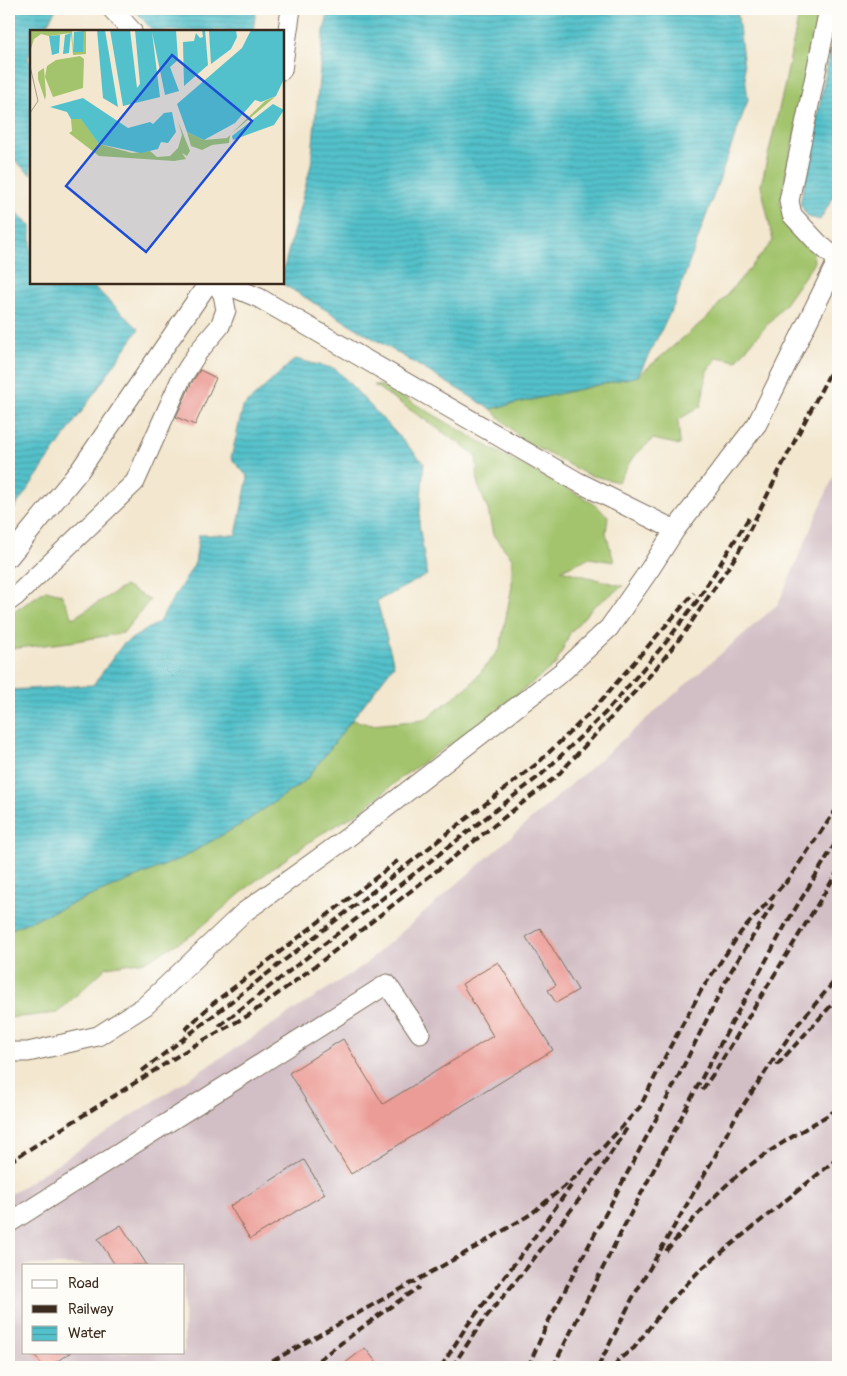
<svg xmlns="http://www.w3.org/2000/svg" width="847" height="1376" font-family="Pangolin,sans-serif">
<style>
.industrial{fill:#d2bec5;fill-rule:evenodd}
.grass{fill:#a3c46d;stroke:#6f7746}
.water{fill:url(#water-rules);stroke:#477674}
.building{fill:#ec9c97}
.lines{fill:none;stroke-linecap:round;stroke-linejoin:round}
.minor-casing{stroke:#7b6c5c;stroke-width:21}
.minor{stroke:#fff;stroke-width:19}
.rail{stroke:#3b2a1e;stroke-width:4;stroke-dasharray:8 4;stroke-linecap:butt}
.inset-road{fill:none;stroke:#a99b88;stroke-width:1}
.view{fill:#1d4ed8;fill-opacity:0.15;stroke:#1d4ed8;stroke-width:2.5}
.inset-edge{fill:none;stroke:#3b2a1e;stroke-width:2.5}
</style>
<defs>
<pattern id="water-rules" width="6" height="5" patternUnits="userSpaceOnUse" patternTransform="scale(1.25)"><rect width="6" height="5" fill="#53c1cb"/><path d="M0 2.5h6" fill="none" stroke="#469da4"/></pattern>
</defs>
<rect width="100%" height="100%" fill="#fdfcf7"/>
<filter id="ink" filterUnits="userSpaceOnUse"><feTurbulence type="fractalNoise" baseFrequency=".02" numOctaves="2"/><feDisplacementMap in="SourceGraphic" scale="10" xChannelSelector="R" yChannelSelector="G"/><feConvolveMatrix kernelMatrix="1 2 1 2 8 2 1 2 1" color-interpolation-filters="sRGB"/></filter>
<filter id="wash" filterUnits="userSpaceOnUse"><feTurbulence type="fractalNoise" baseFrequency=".0096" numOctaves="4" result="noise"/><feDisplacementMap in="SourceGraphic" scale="20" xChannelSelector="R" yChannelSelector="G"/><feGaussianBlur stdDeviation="1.12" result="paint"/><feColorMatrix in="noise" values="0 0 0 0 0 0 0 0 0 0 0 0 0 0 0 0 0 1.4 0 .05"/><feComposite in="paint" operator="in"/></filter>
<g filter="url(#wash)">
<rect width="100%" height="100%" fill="#f3e7cf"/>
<!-- industrial -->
<path class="industrial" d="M 838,466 L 838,1367 L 9,1367 L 9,1195 L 364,965 L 778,604 ZM 24,1265 L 184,1265 L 184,1352 L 24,1352 Z"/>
<!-- grass -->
<path class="grass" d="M 800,9 L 821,9 L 780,203 L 787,221 L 813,248 L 814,263 L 785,304 L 736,361 L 717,357 L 707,371 L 701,406 L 678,420 L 680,445 L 653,439 L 633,457 L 618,482 L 586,474 L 521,439 L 491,409 L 638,376 L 709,316 L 773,241 L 761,185 L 784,88 Z
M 374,385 L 384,386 L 498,452 L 590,501 L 608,516 L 606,533 L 614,562 L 589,558 L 561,570 L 623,586 L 593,607 L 570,633 L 556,664 L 477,726 L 403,776 L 360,812 L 319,835 L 254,882 L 192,935 L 146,961 L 107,967 L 57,1013 L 9,1018 L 9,930 L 182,858 L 245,822 L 305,781 L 352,720 L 372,725 L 424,720 L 471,684 L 500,648 L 512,586 L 512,558 L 493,535 L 488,510 L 478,485 L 476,455 Z
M 125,586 L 150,600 L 123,633 L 70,642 L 9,649 L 9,615 L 46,590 L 61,594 L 73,618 Z"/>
<!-- water -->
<path class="water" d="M 9,9 L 56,9 L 43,31 L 31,31 L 31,52 L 28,58 L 31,63 L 31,175 L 9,155 Z
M 134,9 L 256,9 L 253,31 L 153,31 Z
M 329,9 L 737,9 L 748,100 L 674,305 L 638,376 L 491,409 L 281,283 L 282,282 L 283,271 L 311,165 L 323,36 Z
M 838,10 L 838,189 L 820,220 L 808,217 L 800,204 Z
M 9,205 L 31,226 L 31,282 L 90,283 L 139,329 L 9,516 Z
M 295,359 L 336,369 L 424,463 L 419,524 L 427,575 L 377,601 L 394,665 L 305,781 L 245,822 L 182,858 L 9,930 L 9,690 L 93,685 L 123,644 L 159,622 L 195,563 L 199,535 L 236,535 L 248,477 L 231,458 L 243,407 Z"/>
<g id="blocks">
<!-- building -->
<path class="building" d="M 200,370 L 216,378 L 195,425 L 176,417 L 191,384 Z
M 540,928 L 578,990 L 556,1003 L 548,990 L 556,985 L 526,937 Z
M 498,962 L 553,1050 L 351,1174 L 289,1073 L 343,1039 L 383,1104 L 493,1036 L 462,984 Z
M 304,1160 L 325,1194 L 250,1239 L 230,1206 Z
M 121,1225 L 147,1265 L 115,1265 L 98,1239 Z
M 365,1348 L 380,1367 L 340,1367 Z
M 33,1352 L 71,1352 L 48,1367 L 43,1367 Z"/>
</g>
</g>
<g filter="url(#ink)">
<use href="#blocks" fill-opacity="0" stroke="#7b6c5c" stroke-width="1"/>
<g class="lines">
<defs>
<path id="minor" d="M 112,9 L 132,31
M 829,9 L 789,201 L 792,215 L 818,243 L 838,260
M 282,70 L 291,9
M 221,282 L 259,298 L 578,482 L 675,530
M 9,557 L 80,470 L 209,282
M 9,601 L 16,596 L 135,482 L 181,379 L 198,352 L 220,326 L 226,310 L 223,294 L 215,282
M 9,1052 L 28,1052 L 98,1036 L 145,1006 L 243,913 L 347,838 L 563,671 L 609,628 L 650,569 L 675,530 L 757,424 L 838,260
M 9,1223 L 387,984 L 420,1033"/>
</defs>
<!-- minor casing -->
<use href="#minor" class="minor-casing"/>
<!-- minor -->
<use href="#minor" class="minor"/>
<!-- rail -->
<path class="rail" d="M 776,477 L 832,369 L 838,351
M 785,884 L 838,807
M 219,1026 L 542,774 L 606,712 L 667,641 L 697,601 L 750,516
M 185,1030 L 211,1005 L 400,859
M 777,1065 L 838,998
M 142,1071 L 538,763 L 592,711 L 694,593
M 702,1090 L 716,1070 L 838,871
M 9,1162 L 195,1045 L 249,1015 L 318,964 L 558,775 L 653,672 L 684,633 L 738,553 L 779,472
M 666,1251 C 690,1223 715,1193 744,1170 C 773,1147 807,1128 838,1109
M 262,1367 L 476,1247 L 531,1214 L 578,1175 L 640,1107 L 670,1047 L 702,989 L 741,932 L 789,878
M 309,1367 L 383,1312 L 419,1287
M 441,1367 L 466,1327 L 525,1250 L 571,1186
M 452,1367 L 482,1322 L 529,1265 L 594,1180 L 627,1128
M 528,1367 L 548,1322 L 672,1089 L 731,971 L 775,901
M 553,1367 L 619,1236 L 704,1074 L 786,924 L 838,839
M 598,1367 L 632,1299 L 715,1156 L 736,1116 L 794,1029 L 838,977
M 615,1367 L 618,1360 L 634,1348 L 665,1307 L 700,1270 L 838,1158"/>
</g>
</g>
<!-- overview -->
<g transform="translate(30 30)">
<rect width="254" height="254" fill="#f3e7cf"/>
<path d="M 0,0 L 42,0 L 43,22 L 54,2 L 48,0 L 56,0 L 56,24 L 43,25 L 41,3 L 19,6 L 11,4 L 4,9 L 0,22 ZM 14,38 L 16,65 L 15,70 L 8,49 L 8,42 ZM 246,66 L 200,105 L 199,113 L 182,115 L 172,120 L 161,116 L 157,102 L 174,110 L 197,108 L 235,71 ZM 51,88 L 69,114 L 102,123 L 120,121 L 127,127 L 140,126 L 148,118 L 152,105 L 148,91 L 160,121 L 157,126 L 152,123 L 156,129 L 144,131 L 69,126 L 39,103 L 42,101 L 41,89 Z" fill="#a3c46d"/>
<path d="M 50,26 L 54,29 L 53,58 L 23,67 L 15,47 L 17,36 L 26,30 Z" fill="#a3c46d"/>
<path d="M 67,0 L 75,0 L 88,77 L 73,68 ZM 80,0 L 100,0 L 107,58 L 110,54 L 105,0 L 146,0 L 148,30 L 140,37 L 149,61 L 135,65 L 122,2 L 130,67 L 93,76 ZM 172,0 L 175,0 L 178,35 L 154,56 L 153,12 L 164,11 L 166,3 L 170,8 L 173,7 ZM 179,0 L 206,0 L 207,7 L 201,19 L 181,34 ZM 221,0 L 254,0 L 254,49 L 246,66 L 231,72 L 225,70 L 205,93 L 174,110 L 157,102 L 147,74 L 212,18 ZM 54,1 L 53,22 L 43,22 L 44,2 ZM 41,3 L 39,23 L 33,24 L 35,5 ZM 30,5 L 29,23 L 22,25 L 19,6 ZM 53,68 L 98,98 L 120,92 L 123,94 L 134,83 L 142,82 L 146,102 L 138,113 L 131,112 L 128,119 L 111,123 L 69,114 L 51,89 L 41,89 L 37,82 L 20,77 ZM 243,74 L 254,80 L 244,95 L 203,110 L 202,106 Z" fill="#53c1cb"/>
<path class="inset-road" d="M 0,36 L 8,71 L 0,83"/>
<path class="view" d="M 142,25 L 222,91 L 116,222 L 36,156 Z"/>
<rect width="254" height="254" class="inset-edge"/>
</g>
<!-- margin -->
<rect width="847" height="1376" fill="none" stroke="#fdfcf7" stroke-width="30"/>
<!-- legend -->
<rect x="22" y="1264" width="162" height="90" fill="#fdfcf7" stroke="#afa8a0"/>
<rect x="32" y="1280" width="25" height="8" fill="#ffffff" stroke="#afa8a0"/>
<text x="68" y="1288" font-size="15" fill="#3b2a1e">Road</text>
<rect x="32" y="1305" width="25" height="8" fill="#3b2a1e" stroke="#afa8a0"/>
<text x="68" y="1314" font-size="15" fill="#3b2a1e">Railway</text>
<rect x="32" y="1326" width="25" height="15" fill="url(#water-rules)" stroke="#afa8a0"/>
<text x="68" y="1338" font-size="15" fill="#3b2a1e">Water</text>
</svg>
